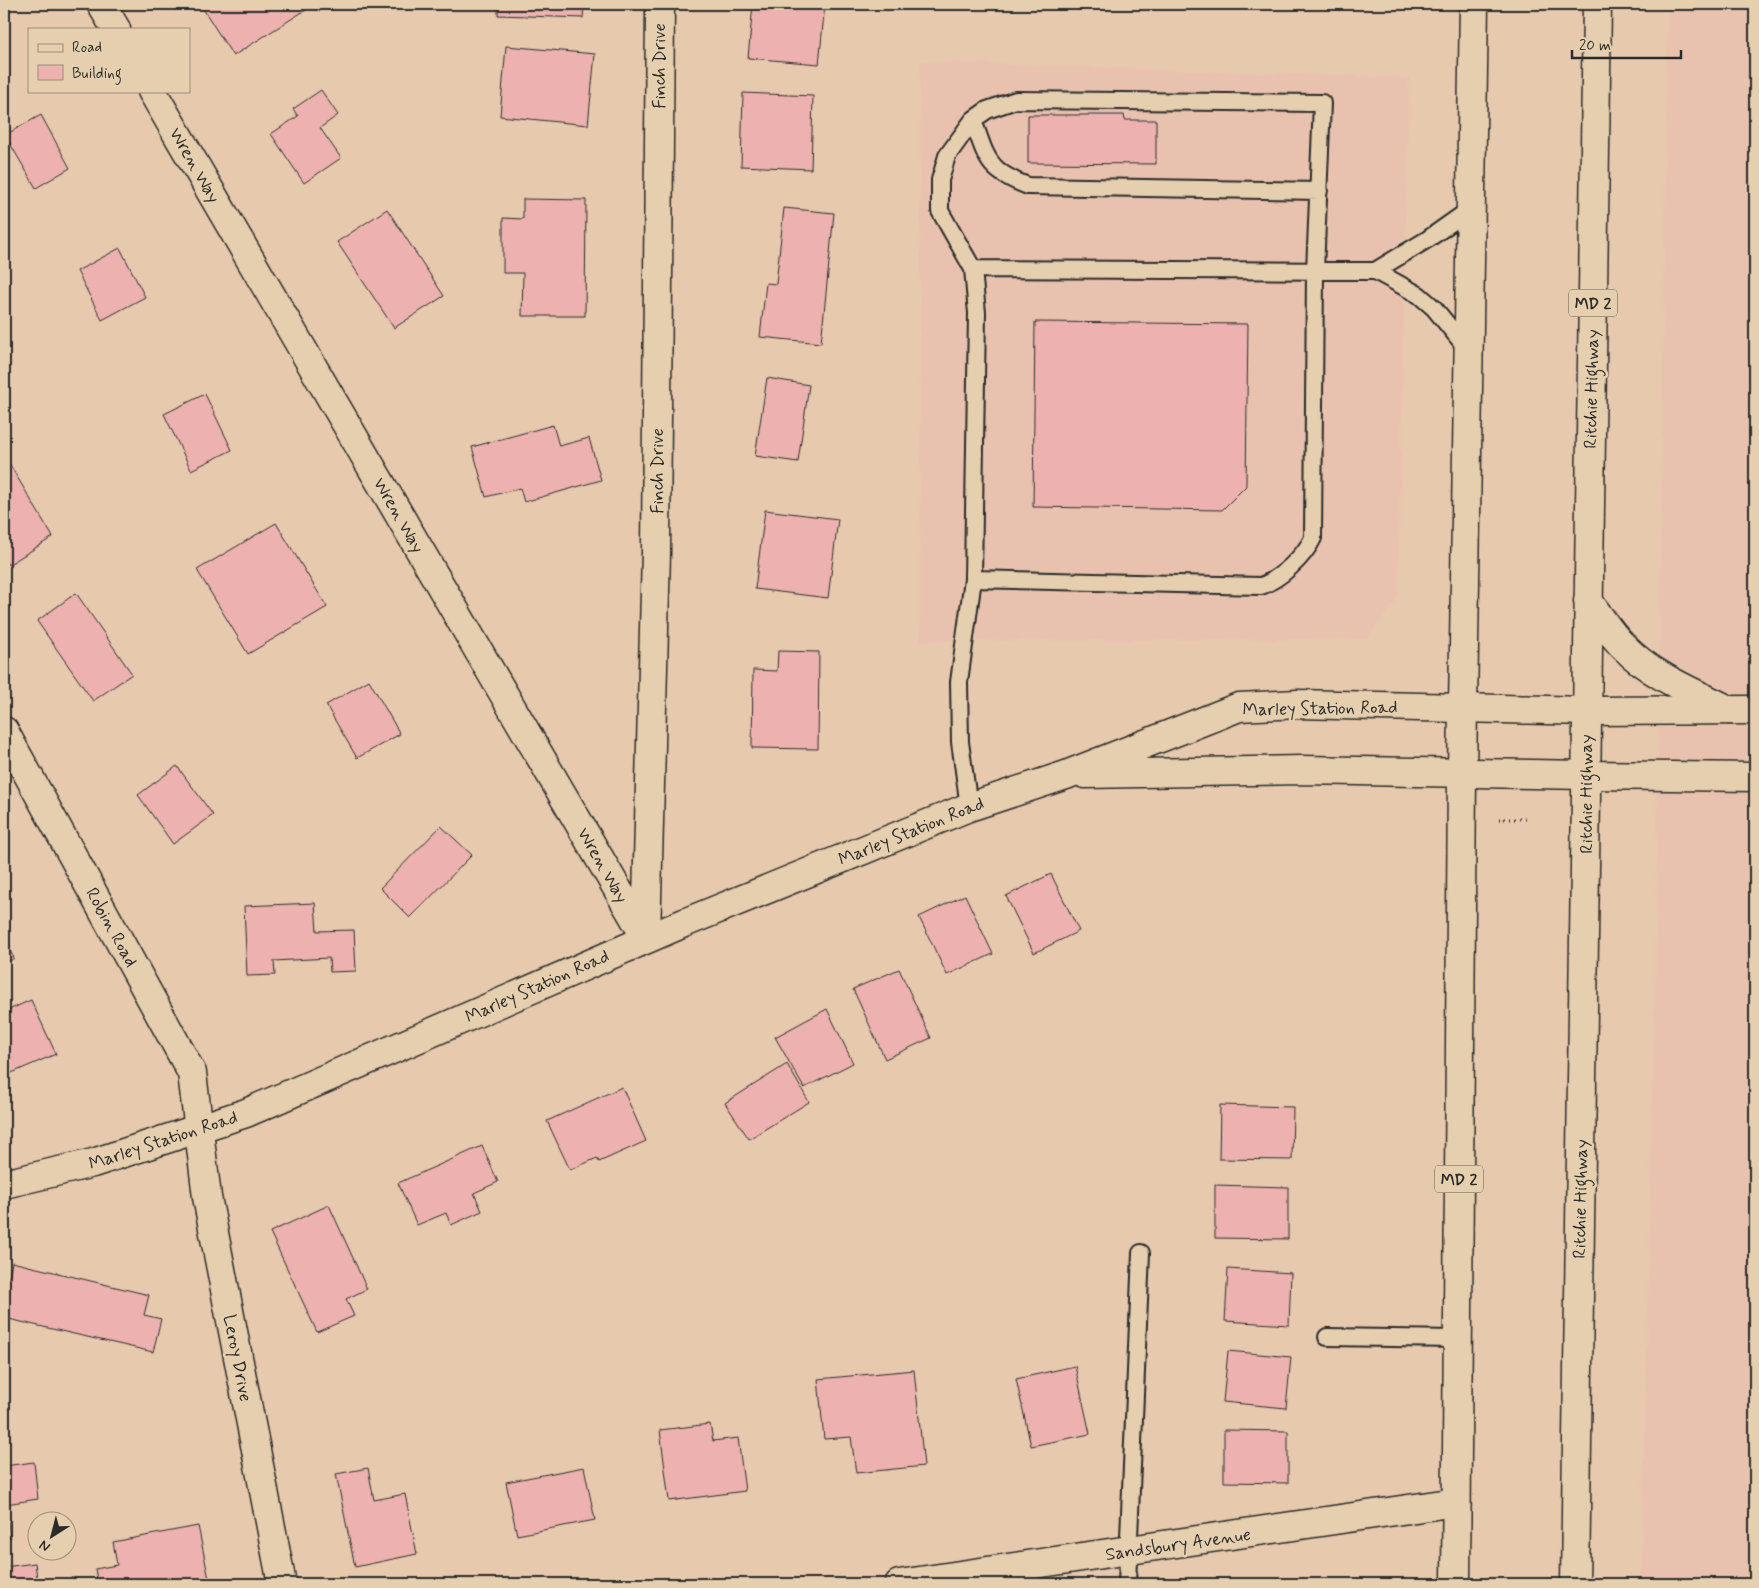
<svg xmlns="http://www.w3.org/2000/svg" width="1759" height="1588" font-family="Mynerve,sans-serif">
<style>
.built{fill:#e9c2af}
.building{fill:#edb2b0;stroke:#2b2b2b}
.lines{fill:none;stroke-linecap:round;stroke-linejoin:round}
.lane-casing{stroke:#2b2b2b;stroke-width:20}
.street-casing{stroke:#2b2b2b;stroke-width:31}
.secondary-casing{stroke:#2b2b2b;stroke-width:31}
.primary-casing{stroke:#2b2b2b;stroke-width:31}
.path{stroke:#2b2b2b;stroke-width:3;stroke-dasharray:1 4;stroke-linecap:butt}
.lane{stroke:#e5cfae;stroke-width:16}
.street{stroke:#e5cfae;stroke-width:28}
.secondary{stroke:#e5cfae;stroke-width:28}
.primary{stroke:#e5cfae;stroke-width:28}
.labels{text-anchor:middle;stroke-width:5;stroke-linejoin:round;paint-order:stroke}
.shield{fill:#e5cfae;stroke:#635c52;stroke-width:1}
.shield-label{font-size:16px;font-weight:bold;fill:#2b2b2b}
.street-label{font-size:18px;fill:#2b2b2b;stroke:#e5cfae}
</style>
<rect width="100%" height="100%" fill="#e7c9ae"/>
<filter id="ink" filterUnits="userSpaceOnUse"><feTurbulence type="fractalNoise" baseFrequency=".02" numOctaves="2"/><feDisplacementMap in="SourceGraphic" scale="10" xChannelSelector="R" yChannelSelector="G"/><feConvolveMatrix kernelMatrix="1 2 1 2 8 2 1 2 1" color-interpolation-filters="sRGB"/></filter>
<g filter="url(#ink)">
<!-- built -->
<path class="built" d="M 1667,4 L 1755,4 L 1755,1584 L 1641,1584 L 1656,919 Z
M 920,61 L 1409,78 L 1398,597 L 1367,639 L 920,641 Z"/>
<!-- building -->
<path class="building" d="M 200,4 L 315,4 L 233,56 Z
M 498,4 L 584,4 L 583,18 L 498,15 Z
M 753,4 L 825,4 L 819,64 L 748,58 Z
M 506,46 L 595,54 L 588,125 L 500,116 Z
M 321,90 L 338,115 L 320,128 L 341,158 L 304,183 L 271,134 L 298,116 L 293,109 Z
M 743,93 L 813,96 L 811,169 L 741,166 Z
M 41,115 L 70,168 L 36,188 L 5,135 Z
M 1028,115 L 1124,115 L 1125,120 L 1156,120 L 1156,164 L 1028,163 Z
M 523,199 L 586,200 L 585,316 L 522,316 L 523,273 L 503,273 L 503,218 L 523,219 Z
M 784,208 L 834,213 L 821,343 L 760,337 L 766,283 L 776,284 Z
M 387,209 L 444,296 L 394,328 L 337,242 Z
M 120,248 L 145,297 L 102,320 L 77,271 Z
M 1035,322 L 1248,324 L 1246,486 L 1222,510 L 1033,507 Z
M 767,378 L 809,385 L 798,462 L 755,456 Z
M 205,394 L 232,450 L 191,470 L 164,414 Z
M 553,425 L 559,446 L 589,438 L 601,480 L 524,502 L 520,488 L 486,497 L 472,447 Z
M 10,465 L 53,537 L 8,565 L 4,558 L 4,469 Z
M 765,510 L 838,519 L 828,598 L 755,589 Z
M 276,523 L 327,607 L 248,654 L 197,570 Z
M 76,593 L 132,674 L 93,701 L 37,621 Z
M 778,651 L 819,652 L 818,749 L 752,748 L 753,670 L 777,671 Z
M 369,680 L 400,734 L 357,758 L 326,705 Z
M 177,766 L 213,815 L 173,844 L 138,795 Z
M 441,826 L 472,855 L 410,918 L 380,888 Z
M 1051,874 L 1079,931 L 1034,953 L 1006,896 Z
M 965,895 L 993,954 L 947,975 L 919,917 Z
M 315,903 L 317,931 L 354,930 L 356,971 L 330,972 L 329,958 L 274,961 L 275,975 L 247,976 L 244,906 Z
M 4,940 L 14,958 L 4,965 Z
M 899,969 L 931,1038 L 885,1059 L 853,989 Z
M 31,1000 L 56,1054 L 7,1075 L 4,1067 L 4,1012 Z
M 827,1009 L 853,1063 L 804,1088 L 775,1037 Z
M 787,1064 L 809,1102 L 749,1139 L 725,1103 Z
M 622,1087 L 646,1141 L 599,1162 L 597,1158 L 570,1170 L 547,1121 Z
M 1220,1105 L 1293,1107 L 1292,1160 L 1219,1159 Z
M 482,1146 L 498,1182 L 474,1193 L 482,1211 L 451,1225 L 446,1213 L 417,1225 L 398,1183 Z
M 1215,1185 L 1288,1187 L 1288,1239 L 1215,1238 Z
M 329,1205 L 367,1289 L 346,1299 L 354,1316 L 317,1332 L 270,1232 Z
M 12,1262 L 149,1295 L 144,1315 L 161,1319 L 153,1352 L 4,1318 L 4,1281 L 8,1282 Z
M 1228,1269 L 1291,1273 L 1289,1325 L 1225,1321 Z
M 1228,1351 L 1291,1357 L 1286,1408 L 1223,1402 Z
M 1075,1366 L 1090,1434 L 1031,1446 L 1016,1379 Z
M 914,1370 L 924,1466 L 856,1473 L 851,1437 L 824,1439 L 818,1379 Z
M 710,1424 L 713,1441 L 738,1438 L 745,1491 L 669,1501 L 660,1430 Z
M 1224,1430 L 1288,1431 L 1288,1483 L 1224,1482 Z
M 34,1462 L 38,1499 L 6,1504 L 10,1538 L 4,1539 L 4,1466 Z
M 584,1467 L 595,1520 L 517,1535 L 506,1482 Z
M 368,1468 L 374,1500 L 405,1494 L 417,1554 L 355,1567 L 336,1474 Z
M 198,1526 L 210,1584 L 98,1584 L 95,1569 L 117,1565 L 113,1542 Z
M 35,1563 L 38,1584 L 4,1584 L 4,1567 Z"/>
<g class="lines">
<defs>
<path id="lane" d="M 973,120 C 987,159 987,171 1028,186 L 1319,191
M 973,269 L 1375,271 L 1419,295 L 1434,308 L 1469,351
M 1375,271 L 1428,239 L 1472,208
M 969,807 L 960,742 L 959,682 L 973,579 L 977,313 L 973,269 L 940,211 L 940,180 L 947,156 L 973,120 L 987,110 L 1016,100 L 1322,103 L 1315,271 L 1313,538 C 1304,557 1280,579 1261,586 L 973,579
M 1327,1337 L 1457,1339
M 1127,1584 L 1141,1253"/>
<path id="street" d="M 101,4 L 116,29
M 152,91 L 646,938
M 1587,711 L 1755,710
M 4,731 L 192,1073 L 207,1197 L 282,1584
M 1586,775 L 1755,777
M 646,938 L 656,552 L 660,4
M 899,1584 L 1456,1502"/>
<path id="secondary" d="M 1085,774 L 1301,770 L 1586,775
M 4,1184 L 93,1163 L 246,1113 L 684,923 L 969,807 L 1066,775 L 1239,707 L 1297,704 L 1587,711"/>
<path id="primary" d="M 1588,601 C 1600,616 1610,634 1624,647 C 1652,676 1693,692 1729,710
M 1456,1584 L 1462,773 L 1474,4
M 1575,1584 L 1597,4"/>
</defs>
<!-- lane casing -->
<use href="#lane" class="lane-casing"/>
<!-- street casing -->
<use href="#street" class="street-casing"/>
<!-- secondary casing -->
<use href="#secondary" class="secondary-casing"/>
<!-- primary casing -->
<use href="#primary" class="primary-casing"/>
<!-- path -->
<path class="path" d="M 1499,819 L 1529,819"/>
<!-- lane -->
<use href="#lane" class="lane"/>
<!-- street -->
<use href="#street" class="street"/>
<!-- secondary -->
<use href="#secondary" class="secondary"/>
<!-- primary -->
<use href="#primary" class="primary"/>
</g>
</g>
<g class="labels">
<!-- shield labels -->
<g class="shield">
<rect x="1569" y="289.5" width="48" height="27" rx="4"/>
<rect x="1435" y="1165.5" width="48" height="27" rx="4"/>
</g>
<g class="shield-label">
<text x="1593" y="309">MD 2</text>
<text x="1459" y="1185">MD 2</text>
</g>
<!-- street labels -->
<g class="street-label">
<text transform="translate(659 66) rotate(-90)" y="6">Finch Drive</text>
<text transform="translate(195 165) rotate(60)" y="6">Wren Way</text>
<text transform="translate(1591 389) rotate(-89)" y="6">Ritchie Highway</text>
<text transform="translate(657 471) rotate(-90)" y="6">Finch Drive</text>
<text transform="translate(399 515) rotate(60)" y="6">Wren Way</text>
<text transform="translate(1320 708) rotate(-1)" y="6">Marley Station Road</text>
<text transform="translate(1586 794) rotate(-90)" y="6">Ritchie Highway</text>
<text transform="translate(911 831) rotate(-22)" y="6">Marley Station Road</text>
<text transform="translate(603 865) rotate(60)" y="6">Wren Way</text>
<text transform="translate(112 927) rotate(61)" y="6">Robin Road</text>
<text transform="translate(537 986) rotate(-24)" y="6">Marley Station Road</text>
<text transform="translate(163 1140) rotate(-18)" y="6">Marley Station Road</text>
<text transform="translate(1580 1199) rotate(-89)" y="6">Ritchie Highway</text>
<text transform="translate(238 1358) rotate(79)" y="6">Leroy Drive</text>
<text transform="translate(1178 1544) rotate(-8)" y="6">Sandsbury Avenue</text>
</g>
</g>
<!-- margin -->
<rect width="1759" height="1588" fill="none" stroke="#e5cfae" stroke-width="20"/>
<rect x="10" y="10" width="1739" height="1568" fill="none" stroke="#2b2b2b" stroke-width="2" filter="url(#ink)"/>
<!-- legend -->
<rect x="28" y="28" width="162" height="65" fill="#e5cfae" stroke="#9b8d7a"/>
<rect x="38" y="44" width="25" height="8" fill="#e5cfae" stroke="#9b8d7a"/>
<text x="72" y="52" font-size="15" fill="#2b2b2b">Road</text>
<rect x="38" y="65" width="25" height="15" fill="#edb2b0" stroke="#9b8d7a"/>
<text x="72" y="78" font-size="15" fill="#2b2b2b">Building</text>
<!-- north arrow -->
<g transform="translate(52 1536) rotate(216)"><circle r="24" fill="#e5cfae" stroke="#9b8d7a"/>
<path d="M0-4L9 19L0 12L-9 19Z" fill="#2b2b2b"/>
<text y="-8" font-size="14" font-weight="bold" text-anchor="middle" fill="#2b2b2b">N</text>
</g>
<!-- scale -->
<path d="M1572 50v8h109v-8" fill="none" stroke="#2b2b2b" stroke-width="2.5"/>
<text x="1579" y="50" font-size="15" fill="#2b2b2b" stroke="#e5cfae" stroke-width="4" paint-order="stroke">20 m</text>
</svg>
